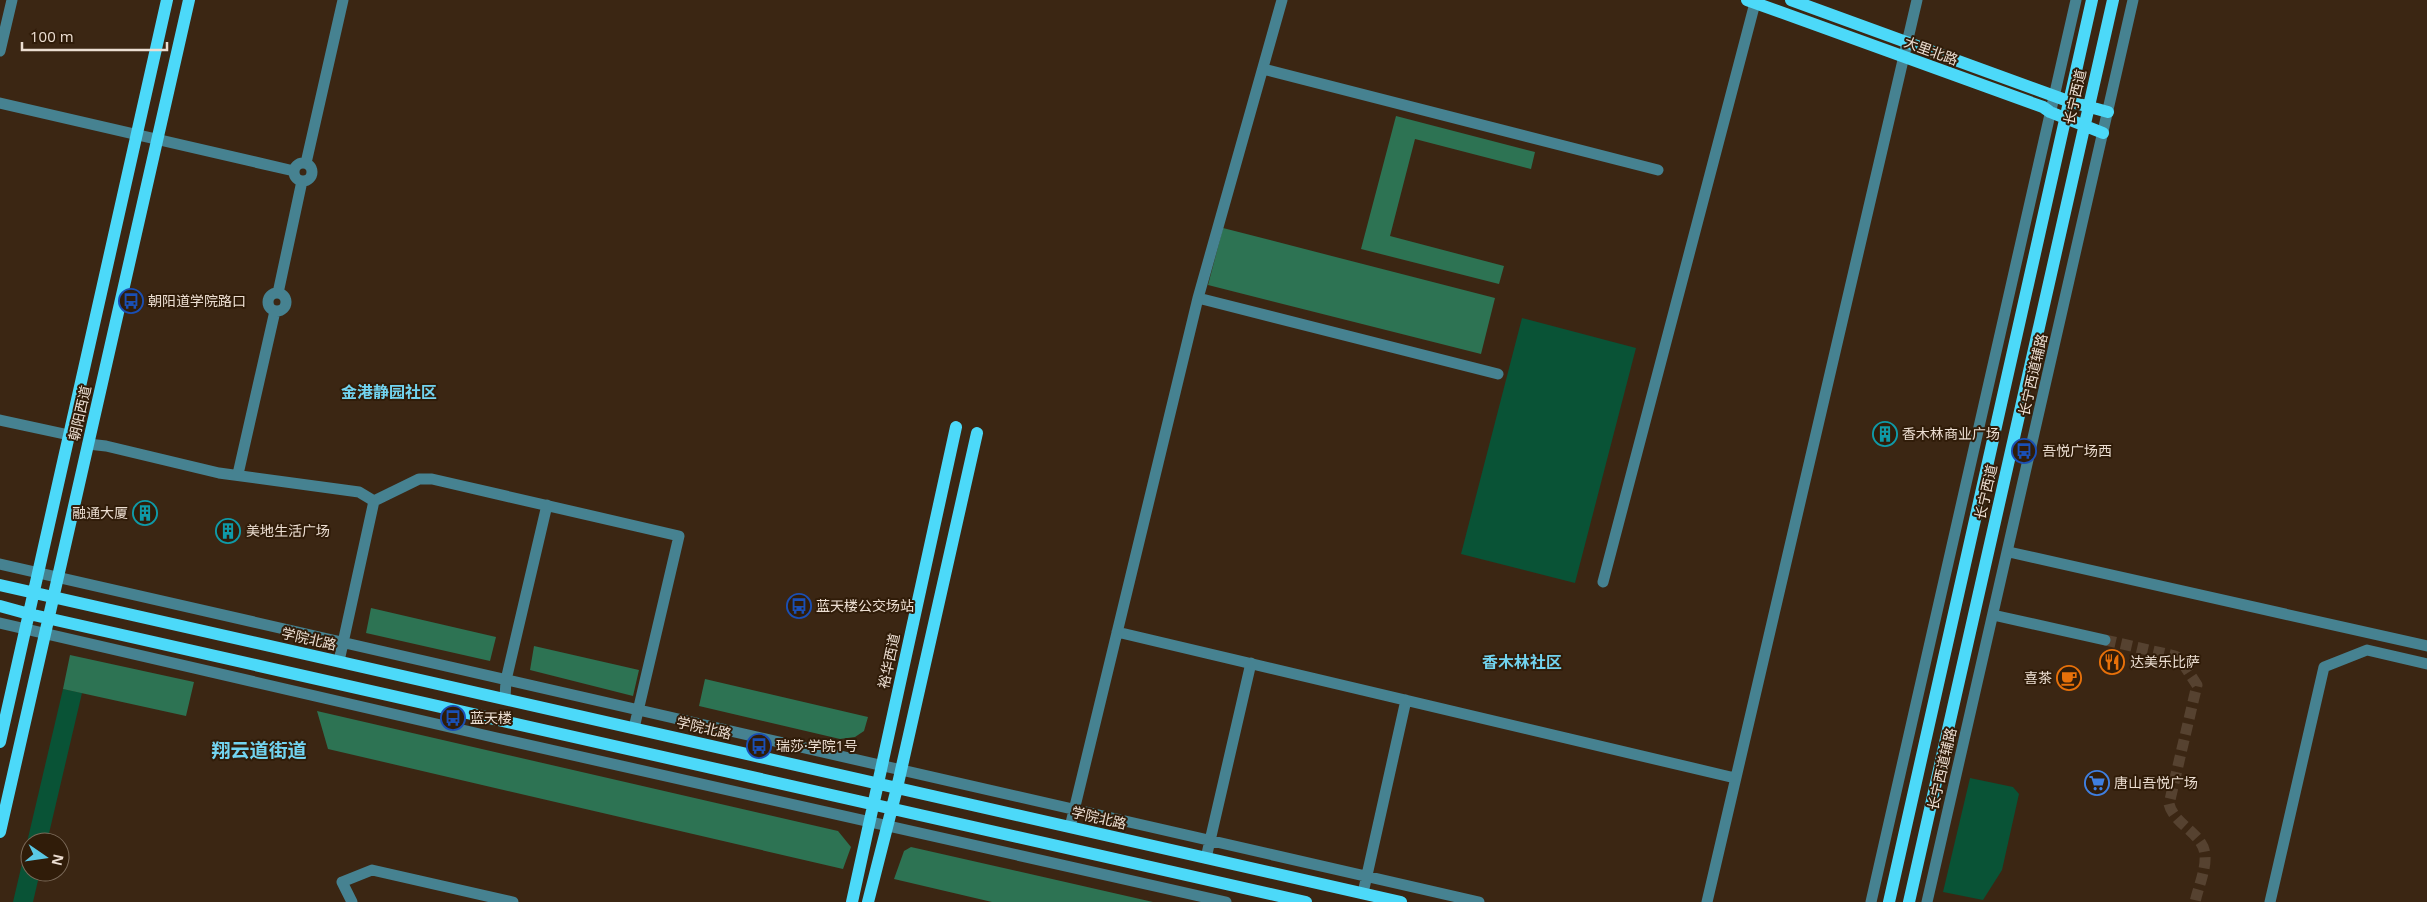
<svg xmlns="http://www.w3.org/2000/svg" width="2427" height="902" font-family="'Open Sans','Noto Sans SC',sans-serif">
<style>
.green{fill:#095336}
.forest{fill:#2d7353}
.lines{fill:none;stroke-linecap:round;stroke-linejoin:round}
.minor-tunnel{stroke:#564230;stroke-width:11;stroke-dasharray:11 5.5;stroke-linecap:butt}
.minor{stroke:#468291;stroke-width:11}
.major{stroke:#4cd9f9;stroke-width:12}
.labels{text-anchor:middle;stroke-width:4;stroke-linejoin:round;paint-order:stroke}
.street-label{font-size:14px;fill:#ecded2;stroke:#301c09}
.poi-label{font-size:14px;fill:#ecded2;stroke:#301c09;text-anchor:start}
.quarter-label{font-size:16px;font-weight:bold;fill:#72d4f0;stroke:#301c09}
.district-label{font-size:19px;font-weight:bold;fill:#72d4f0;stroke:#301c09}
</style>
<rect width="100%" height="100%" fill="#3b2613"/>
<!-- green -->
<path class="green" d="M 1522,318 L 1636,348 L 1575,583 L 1461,554 Z
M 63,689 L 82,693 L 47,842 L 30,842 L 30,872 L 40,872 L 33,902 L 13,902 Z
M 1970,778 L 2013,787 L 2019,794 L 2002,870 L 1983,900 L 1943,892 Z"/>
<!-- forest -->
<path class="forest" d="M 1396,116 L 1535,152 L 1531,169 L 1415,139 L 1390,236 L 1504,266 L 1499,284 L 1361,249 Z
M 1223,228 L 1495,298 L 1481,354 L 1208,285 Z
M 371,608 L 496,637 L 490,661 L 366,633 Z
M 534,646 L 639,670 L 633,696 L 530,670 Z
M 70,655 L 194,682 L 186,716 L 63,689 Z
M 705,679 L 868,717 L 864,731 L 855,737 L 840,739 L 699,706 Z
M 317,711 L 838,831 L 851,847 L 843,869 L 328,749 Z
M 911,847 L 1153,902 L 992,902 L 894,879 L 904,851 Z"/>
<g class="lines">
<!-- minor-tunnel -->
<path class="minor-tunnel" d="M 2105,640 L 2175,656 L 2180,659 L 2197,685 L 2169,804 C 2174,825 2205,834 2205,856 C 2206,870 2198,888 2195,902"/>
<!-- minor -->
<path class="minor" d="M 0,51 L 12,0
M 1263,69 L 1658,170
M 0,103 L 294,171
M294 172a9 9 0 1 1 18 0a9 9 0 1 1-18 0Z
M 306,163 L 343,0
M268 302a9 9 0 1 1 18 0a9 9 0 1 1-18 0Z
M 278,293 L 302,181
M 1198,298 L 1498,374
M 0,420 L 69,435
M 88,444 L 106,446 L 219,473 L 359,492 L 374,501 L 419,479 L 432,479 L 679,536 L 634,728
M 238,474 L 275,311
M 2009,552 L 2427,646
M 0,564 L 1479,902
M 1603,582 L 1755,3
M 1993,615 L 2105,640
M 0,623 L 497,738 L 1226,902
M 1117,632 L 1735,778
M 339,661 L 374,501
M 505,698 L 506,680 L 547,505
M 1070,827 L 1198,298 L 1282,0
M 1206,858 L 1251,663
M 1363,893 L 1406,700
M 352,902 L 342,882 L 372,870 L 513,902
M 1707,902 L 1917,0
M 1871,902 L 2076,0
M 1927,902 L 2133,0
M 2270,902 L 2324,667 L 2367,650 L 2427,664"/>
<!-- major -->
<path class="major" d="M 1747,0 L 2043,107 L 2050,112 L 2103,133
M 1791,0 L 2068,101 L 2108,112
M 0,585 L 1401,902
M 0,606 L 29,614 L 1306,902
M 0,742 L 167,0
M 0,832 L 189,0
M 852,902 L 956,427
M 868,902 L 897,788 L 977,433
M 1889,902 L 2092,0
M 1909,902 L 2113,0"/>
</g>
<!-- icons -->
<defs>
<symbol id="bus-ring" viewBox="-11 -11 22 22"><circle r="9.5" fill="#301c09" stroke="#1a4fb4" stroke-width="1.5"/><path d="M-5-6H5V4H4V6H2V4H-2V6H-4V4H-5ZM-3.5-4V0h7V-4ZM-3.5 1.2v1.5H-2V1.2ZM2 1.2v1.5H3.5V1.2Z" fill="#1a4fb4"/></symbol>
<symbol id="building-ring" viewBox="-11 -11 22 22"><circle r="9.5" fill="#301c09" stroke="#0f9aa8" stroke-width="1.5"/><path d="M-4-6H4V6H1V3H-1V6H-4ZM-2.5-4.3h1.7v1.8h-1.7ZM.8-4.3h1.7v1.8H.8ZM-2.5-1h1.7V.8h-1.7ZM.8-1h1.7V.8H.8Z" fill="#0f9aa8"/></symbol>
<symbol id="restaurant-ring" viewBox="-11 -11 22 22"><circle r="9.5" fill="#301c09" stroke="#e8710a" stroke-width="1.5"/><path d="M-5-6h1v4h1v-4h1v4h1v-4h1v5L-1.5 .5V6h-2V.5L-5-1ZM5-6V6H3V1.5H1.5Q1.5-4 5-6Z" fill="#e8710a"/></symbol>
<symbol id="cafe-ring" viewBox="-11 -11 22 22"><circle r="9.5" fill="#301c09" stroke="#e8710a" stroke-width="1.5"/><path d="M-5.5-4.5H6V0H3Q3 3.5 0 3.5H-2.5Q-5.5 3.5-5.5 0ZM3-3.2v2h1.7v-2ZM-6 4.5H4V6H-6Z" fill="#e8710a"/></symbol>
<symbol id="supermarket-ring" viewBox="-11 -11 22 22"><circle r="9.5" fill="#301c09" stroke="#3f7fe0" stroke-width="1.5"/><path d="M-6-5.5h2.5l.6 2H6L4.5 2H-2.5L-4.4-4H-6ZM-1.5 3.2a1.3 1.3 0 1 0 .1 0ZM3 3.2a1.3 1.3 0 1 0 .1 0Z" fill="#3f7fe0"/></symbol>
</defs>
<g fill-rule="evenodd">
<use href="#bus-ring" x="117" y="287" width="28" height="28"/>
<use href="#building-ring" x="1871" y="420" width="28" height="28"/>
<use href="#bus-ring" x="2010" y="437" width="28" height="28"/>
<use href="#building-ring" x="131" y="499" width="28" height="28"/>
<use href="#building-ring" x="214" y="517" width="28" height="28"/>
<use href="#bus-ring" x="785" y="592" width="28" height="28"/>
<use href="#restaurant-ring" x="2098" y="648" width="28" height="28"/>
<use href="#cafe-ring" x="2055" y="664" width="28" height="28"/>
<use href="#bus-ring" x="439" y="704" width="28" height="28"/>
<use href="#bus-ring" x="745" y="732" width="28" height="28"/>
<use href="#supermarket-ring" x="2083" y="769" width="28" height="28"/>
</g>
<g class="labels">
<!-- street labels -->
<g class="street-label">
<text transform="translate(1931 51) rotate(20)" y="5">大里北路</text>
<text transform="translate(2075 97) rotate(-77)" y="5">长宁西道</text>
<text transform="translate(2033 375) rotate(-77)" y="5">长宁西道辅路</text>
<text transform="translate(80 413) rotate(-77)" y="5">朝阳西道</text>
<text transform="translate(1986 492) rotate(-77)" y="5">长宁西道</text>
<text transform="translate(309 639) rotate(13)" y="5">学院北路</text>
<text transform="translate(889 661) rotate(-78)" y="5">裕华西道</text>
<text transform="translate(704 728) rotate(13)" y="5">学院北路</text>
<text transform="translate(1942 769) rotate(-77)" y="5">长宁西道辅路</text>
<text transform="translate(1099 818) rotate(13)" y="5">学院北路</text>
</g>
<!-- poi labels -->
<g class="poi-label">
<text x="148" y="306">朝阳道学院路口</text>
<text x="1902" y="439">香木林商业广场</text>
<text x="2042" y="456">吾悦广场西</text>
<text x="128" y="518" text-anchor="end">融通大厦</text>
<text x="246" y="536">美地生活广场</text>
<text x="816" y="611">蓝天楼公交场站</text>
<text x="2130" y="667">达美乐比萨</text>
<text x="2052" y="683" text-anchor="end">喜茶</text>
<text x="470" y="723">蓝天楼</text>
<text x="776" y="751">瑞莎·学院1号</text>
<text x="2114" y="788">唐山吾悦广场</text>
</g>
<!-- quarter labels -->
<g class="quarter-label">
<text x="389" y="398">金港静园社区</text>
<text x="1522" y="668">香木林社区</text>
</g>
<!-- district labels -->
<g class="district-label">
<text x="259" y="757">翔云道街道</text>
</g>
</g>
<!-- north arrow -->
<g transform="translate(45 857) rotate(103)"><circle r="24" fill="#301c09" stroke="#7b6a59"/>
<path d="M0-4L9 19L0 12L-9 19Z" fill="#5ac8e5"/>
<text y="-8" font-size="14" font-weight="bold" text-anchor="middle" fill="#ecded2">N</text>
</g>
<!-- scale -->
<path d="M22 42v8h145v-8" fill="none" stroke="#ecded2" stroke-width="2.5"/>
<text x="30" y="42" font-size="15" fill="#ecded2" stroke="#301c09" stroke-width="4" paint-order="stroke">100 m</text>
</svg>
